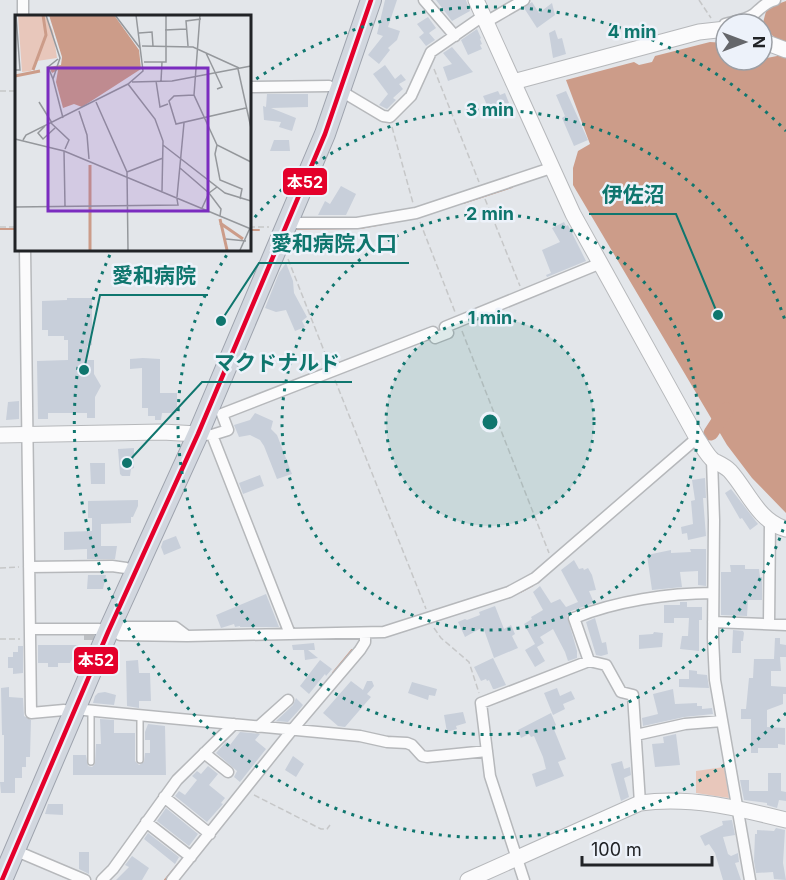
<svg xmlns="http://www.w3.org/2000/svg" width="786" height="880" font-family="Inter,'Noto Sans JP',sans-serif">
<style>
.green{fill:#e8c7bb}
.water{fill:#cc9c89}
.lines{fill:none;stroke-linecap:round;stroke-linejoin:round}
.stream{stroke:#cc9c89;stroke-width:2}
.river{stroke:#cc9c89;stroke-width:15}
.building{fill:#c8cfda}
.street-tunnel{stroke:#bcbfc3;stroke-width:10;stroke-dasharray:10 5;stroke-linecap:butt}
.lane-casing{stroke:#b6b8bb;stroke-width:8}
.street-casing{stroke:#b6b8bb;stroke-width:13}
.secondary-casing{stroke:#b6b8bb;stroke-width:17}
.highway-casing{stroke:#9ea3ad;stroke-width:22}
.path{stroke:#c6c7c8;stroke-width:1.5;stroke-dasharray:6 3;stroke-linecap:butt}
.lane{stroke:#fbfbfc;stroke-width:5}
.street{stroke:#fbfbfc;stroke-width:10}
.secondary{stroke:#fbfbfc;stroke-width:15}
.highway{stroke:#d2d7df;stroke-width:20}
.bus-1-casing{stroke:#edf2fa;stroke-width:9}
.bus-1{stroke:#e4002b;stroke-width:4.5}
.ring{fill:none;stroke:#0f766e;stroke-width:3;stroke-dasharray:3 6}
.inset-river{fill:none;stroke:#cc9c89;stroke-width:3}
.inset-road{fill:none;stroke:#95989c;stroke-width:1.5}
.view{fill:#7b2cbf;fill-opacity:0.15;stroke:#7b2cbf;stroke-width:3}
.inset-edge{fill:none;stroke:#212326;stroke-width:3}
.centre{fill:#0f766e;stroke:#edf2fa;stroke-width:3}
.ring-label{font-size:18px;text-anchor:middle;font-weight:bold;fill:#0f766e;stroke:#edf2fa;stroke-width:5;stroke-linejoin:round;paint-order:stroke}
.leader{fill:none;stroke:#0f766e;stroke-width:2}
.callout-dot{fill:#0f766e;stroke:#edf2fa;stroke-width:2}
.callout-label{font-size:21px;text-anchor:middle;font-weight:bold;fill:#0f766e;stroke:#edf2fa;stroke-width:5;stroke-linejoin:round;paint-order:stroke}
.line-badge{stroke:#edf2fa;stroke-width:2}
.badge-label{font-size:16px;text-anchor:middle;font-weight:bold;fill:#fff}
</style>
<rect width="100%" height="100%" fill="#e3e6ea"/>
<!-- green -->
<path class="green" d="M 724,767 L 729,798 L 696,793 L 696,771 Z"/>
<!-- water -->
<path class="water" d="M 786,1 L 786,513 L 752,478 L 727,445 L 573,185 L 573,168 L 578,151 L 590,144 L 566,80 L 634,62 L 639,65 L 652,62 L 655,56 L 710,42 L 726,43 L 726,60 L 762,60 L 762,56 L 767,58 L 777,56 L 776,38 C 760,27 762,26 767,8 Z"/>
<g class="lines">
<!-- stream -->
<path class="stream" d="M 463,203 L 512,187
M 0,229 L 16,229
M 295,229 L 360,228 L 382,224
M 249,230 L 259,230
M 704,439 L 711,433
M 520,592 L 533,585
M 333,673 L 352,650
M 165,880 L 180,862"/>
<!-- river -->
<path class="river" d="M 711,433 L 726,410"/>
</g>
<!-- building -->
<path class="building" d="M 385,0 L 397,0 L 388,27 L 400,31 L 397,40 L 388,48 L 390,50 L 379,64 L 368,55 L 383,36 L 377,34 Z
M 436,0 L 466,0 L 470,11 L 452,21 Z
M 532,2 L 539,13 L 552,3 L 555,15 L 537,28 L 524,8 Z
M 428,17 L 436,28 L 429,33 L 435,40 L 426,46 L 419,37 L 424,33 L 417,24 Z
M 477,29 L 481,38 L 480,39 L 482,44 L 480,45 L 482,49 L 468,55 L 461,40 Z
M 555,30 L 558,39 L 562,38 L 566,54 L 553,58 L 549,33 Z
M 452,47 L 473,72 L 448,81 L 443,67 L 452,64 L 443,53 Z
M 385,65 L 395,79 L 401,74 L 406,80 L 399,84 L 403,89 L 393,98 L 396,100 L 387,109 L 379,105 L 388,94 L 373,74 Z
M 498,91 L 500,95 L 505,93 L 509,103 L 490,112 L 483,96 Z
M 566,91 L 588,140 L 574,146 L 562,118 L 565,116 L 556,95 Z
M 267,94 L 308,94 L 308,107 L 271,108 L 296,118 L 292,131 L 279,127 L 281,122 L 264,120 L 263,106 L 266,107 Z
M 274,140 L 289,140 L 290,151 L 270,151 Z
M 341,186 L 356,194 L 346,215 L 318,215 L 325,201 L 330,204 Z
M 564,222 L 566,226 L 568,225 L 586,261 L 547,277 L 546,275 L 551,273 L 542,250 L 560,242 L 552,228 Z
M 286,263 L 293,281 L 294,293 L 307,317 L 302,321 L 305,327 L 295,331 L 286,310 L 276,312 L 265,308 L 279,273 Z
M 67,298 L 92,298 L 92,345 L 87,346 L 87,360 L 94,360 L 94,374 L 101,386 L 95,397 L 95,418 L 87,418 L 87,413 L 48,413 L 48,419 L 38,419 L 37,361 L 68,360 L 68,340 L 64,340 L 64,336 L 48,336 L 48,330 L 42,330 L 42,301 L 67,300 Z
M 143,358 L 160,359 L 160,393 L 177,393 L 177,413 L 162,413 L 161,420 L 155,420 L 155,416 L 148,416 L 148,408 L 142,408 L 142,368 L 130,369 L 130,359 Z
M 19,401 L 19,419 L 6,420 L 8,402 Z
M 255,413 L 273,421 L 271,429 L 277,435 L 292,474 L 277,479 L 264,446 L 260,440 L 250,435 L 239,437 L 234,425 L 250,420 Z
M 134,448 L 134,468 L 131,469 L 130,476 L 122,476 L 120,474 L 118,449 Z
M 90,463 L 105,463 L 105,484 L 91,484 Z
M 260,475 L 264,486 L 243,494 L 239,483 Z
M 705,478 L 706,498 L 703,498 L 706,536 L 688,540 L 687,533 L 682,534 L 681,527 L 693,524 L 691,501 L 695,500 L 692,480 Z
M 731,489 L 758,524 L 750,530 L 742,518 L 740,519 L 725,493 Z
M 138,500 L 138,506 L 133,517 L 131,517 L 131,523 L 101,524 L 101,546 L 117,546 L 115,559 L 87,559 L 87,549 L 64,550 L 64,532 L 92,531 L 92,518 L 88,518 L 88,501 Z
M 176,536 L 181,548 L 164,555 L 161,547 L 163,541 Z
M 690,549 L 706,549 L 706,586 L 698,585 L 698,571 L 680,572 L 682,587 L 652,590 L 647,555 L 671,550 L 671,553 L 691,552 Z
M 574,560 L 579,569 L 583,568 L 584,570 L 588,568 L 592,575 L 596,590 L 589,591 L 594,603 L 571,611 L 567,616 L 577,651 L 577,658 L 568,661 L 565,652 L 553,629 L 540,637 L 544,643 L 537,647 L 545,661 L 535,667 L 525,650 L 535,644 L 524,624 L 532,619 L 531,617 L 543,610 L 533,592 L 540,586 L 551,603 L 560,599 L 566,607 L 578,602 L 561,570 Z
M 730,565 L 745,565 L 745,569 L 759,569 L 760,577 L 762,577 L 762,600 L 748,600 L 747,616 L 721,615 L 721,572 L 731,572 Z
M 88,575 L 106,575 L 103,589 L 87,589 Z
M 266,594 L 279,627 L 240,627 L 240,626 L 235,627 L 234,624 L 221,628 L 216,615 Z
M 680,602 L 687,602 L 687,607 L 702,607 L 702,620 L 699,620 L 699,651 L 680,649 L 682,636 L 688,636 L 689,618 L 674,618 L 674,623 L 664,623 L 664,605 L 680,605 Z
M 495,606 L 504,629 L 511,625 L 515,634 L 512,636 L 518,648 L 494,658 L 483,627 L 465,637 L 458,622 L 465,619 L 467,620 L 480,615 L 479,612 Z
M 595,618 L 602,643 L 606,642 L 608,654 L 601,656 L 596,655 L 586,622 Z
M 733,630 L 743,631 L 744,633 L 743,641 L 741,641 L 741,653 L 732,653 Z
M 654,632 L 663,633 L 662,647 L 639,649 L 639,635 L 653,634 Z
M 775,638 L 780,638 L 780,644 L 786,645 L 786,657 L 780,657 L 781,671 L 771,671 L 771,686 L 786,687 L 786,694 L 783,694 L 783,704 L 767,710 L 767,727 L 785,728 L 785,745 L 778,744 L 778,748 L 758,748 L 758,753 L 751,753 L 751,719 L 741,719 L 741,709 L 746,709 L 749,678 L 753,678 L 754,659 L 774,659 Z
M 314,643 L 315,650 L 308,650 L 318,658 L 305,660 L 304,650 L 293,650 L 292,645 Z
M 38,645 L 79,645 L 70,663 L 58,663 L 58,667 L 48,667 L 48,663 L 38,663 Z
M 18,646 L 23,646 L 23,673 L 13,674 L 13,668 L 8,668 L 8,657 L 13,657 L 13,652 L 18,652 Z
M 493,658 L 506,685 L 495,689 L 493,689 L 489,680 L 487,681 L 486,679 L 481,681 L 474,667 Z
M 138,660 L 139,673 L 150,673 L 151,701 L 139,701 L 139,708 L 127,706 L 126,661 Z
M 320,660 L 332,669 L 326,676 L 325,674 L 309,694 L 300,686 Z
M 689,670 L 697,671 L 697,674 L 707,675 L 709,688 L 679,687 L 679,679 L 689,679 Z
M 351,681 L 363,690 L 367,681 L 372,681 L 374,686 L 367,694 L 371,697 L 345,727 L 338,726 L 323,713 Z
M 412,682 L 437,689 L 435,696 L 429,695 L 428,700 L 408,693 Z
M 9,687 L 9,697 L 23,698 L 24,716 L 31,720 L 30,757 L 26,757 L 26,767 L 22,767 L 22,778 L 15,778 L 15,793 L 1,793 L 0,782 L 4,782 L 4,735 L 2,735 L 1,688 Z
M 557,688 L 560,696 L 571,691 L 575,699 L 563,704 L 565,709 L 553,715 L 544,693 Z
M 673,689 L 675,704 L 697,703 L 697,706 L 702,706 L 702,709 L 712,708 L 713,714 L 684,717 L 643,726 L 642,718 L 658,714 L 653,694 Z
M 105,692 L 116,695 L 114,705 L 93,703 L 95,696 L 98,693 Z
M 296,698 L 303,705 L 299,710 L 288,722 L 276,721 L 293,705 Z
M 463,712 L 466,723 L 456,726 L 457,729 L 447,732 L 444,715 Z
M 551,713 L 556,725 L 553,727 L 566,759 L 558,762 L 564,776 L 536,787 L 532,774 L 546,769 L 543,757 L 534,736 L 531,737 L 529,734 L 521,738 L 518,730 Z
M 100,719 L 114,720 L 114,733 L 135,733 L 135,761 L 139,765 L 144,762 L 145,753 L 150,753 L 150,740 L 145,740 L 145,732 L 148,724 L 165,726 L 166,775 L 73,775 L 73,755 L 86,755 L 88,766 L 92,767 L 95,764 L 96,744 L 101,744 Z
M 240,732 L 260,734 L 255,740 L 266,749 L 240,782 L 234,777 L 237,771 L 216,753 L 226,742 L 230,745 Z
M 676,734 L 680,765 L 655,767 L 652,744 L 664,743 L 663,737 Z
M 293,756 L 304,764 L 296,777 L 285,770 Z
M 622,761 L 624,769 L 630,767 L 631,775 L 624,778 L 629,797 L 621,801 L 611,764 Z
M 208,766 L 218,774 L 209,785 L 225,798 L 221,803 L 223,804 L 207,822 L 175,796 L 179,791 L 185,795 L 197,780 L 192,776 L 197,771 L 201,774 Z
M 768,773 L 781,773 L 781,791 L 786,792 L 786,801 L 779,800 L 777,808 L 767,805 L 767,803 L 744,800 L 740,780 L 749,780 L 749,791 L 768,791 Z
M 48,804 L 63,804 L 63,815 L 45,814 Z
M 166,808 L 198,834 L 189,846 L 157,821 Z
M 732,820 L 735,835 L 723,837 L 728,854 L 731,856 L 738,853 L 739,862 L 735,863 L 741,880 L 723,880 L 715,853 L 709,844 L 705,846 L 700,836 L 723,825 L 722,821 Z
M 776,828 L 785,830 L 783,863 L 786,880 L 774,879 L 773,872 L 756,873 L 754,861 L 755,834 L 757,834 L 757,830 L 774,831 Z
M 148,833 L 179,857 L 175,864 L 144,839 Z
M 79,852 L 89,852 L 89,874 L 79,869 Z
M 132,856 L 149,868 L 142,880 L 116,880 L 129,867 L 125,865 Z"/>
<g class="lines">
<!-- street-tunnel -->
<path class="street-tunnel" d="M 84,635 L 110,635"/>
<defs>
<path id="lane" d="M 140,715 L 140,760
M 91,762 L 91,711"/>
<path id="street" d="M 23,0 L 23,16
M 424,0 L 455,36
M 486,22 L 524,0
M 725,28 L 725,24 C 735,21 746,20 754,14 C 761,8 766,2 775,0
M 249,87 L 329,86
M 341,91 L 383,116 L 390,117 L 411,96 L 431,52 L 483,16
M 286,223 L 357,223 L 416,213 L 551,168
M 25,249 L 31,713 L 64,710
M 198,434 L 212,435 L 228,430 L 222,414 L 433,332 L 435,338 L 448,333 L 445,327 L 601,263
M 212,435 L 290,634
M 712,459 L 714,520 L 713,638 L 715,680 L 750,880
M 29,567 L 112,566 L 126,568
M 713,622 L 786,625
M 769,624 L 770,522
M 111,627 L 175,627 L 187,636 L 384,632 L 509,592 L 535,578 L 697,438
M 30,629 L 99,629
M 120,635 L 187,636
M 589,661 L 574,618 C 616,601 669,593 713,593
M 74,709 L 360,736 L 387,742 L 407,743 L 412,745 L 422,756 L 427,757 L 487,751
M 258,727 L 288,700
M 636,735 L 685,724 L 722,721
M 204,753 L 228,772
M 164,797 L 210,834
M 146,822 L 191,857
M 14,850 L 85,880
M 102,880 L 113,869 L 177,780 L 234,724
M 172,880 L 292,730 L 360,650 L 365,642 L 365,633
M 524,880 L 490,776 L 481,703 L 589,661 L 606,665 L 621,692 L 633,695 L 640,803"/>
<path id="secondary" d="M 476,0 L 573,214 L 697,438 C 702,445 707,456 714,461 C 720,464 725,466 730,471 C 748,491 758,521 786,529
M 762,41 L 786,50
M 513,82 L 699,32 L 726,29
M 0,435 L 162,432 L 198,434
M 468,880 L 640,803 C 690,796 738,808 786,820"/>
<path id="highway" d="M 2,880 L 108,632 L 198,434 L 325,134 L 371,0"/>
</defs>
<!-- lane casing -->
<use href="#lane" class="lane-casing"/>
<!-- street casing -->
<use href="#street" class="street-casing"/>
<!-- secondary casing -->
<use href="#secondary" class="secondary-casing"/>
<!-- highway casing -->
<use href="#highway" class="highway-casing"/>
<!-- path -->
<path class="path" d="M 699,0 L 711,18
M 434,69 L 479,182
M 0,91 L 16,91
M 392,127 L 413,203
M 485,199 L 520,286
M 420,222 L 455,312
M 0,227 L 16,227
M 249,227 L 269,227
M 288,259 L 328,361
M 462,331 L 549,553
M 335,380 L 426,609
M 0,568 L 19,567
M 434,628 L 441,638 L 469,662 L 479,693
M 0,639 L 20,639
M 254,795 L 321,829 L 327,829 L 330,825"/>
<!-- lane -->
<use href="#lane" class="lane"/>
<!-- street -->
<use href="#street" class="street"/>
<!-- secondary -->
<use href="#secondary" class="secondary"/>
<!-- highway -->
<use href="#highway" class="highway"/>
<defs>
<path id="bus-1" d="M 2,880 L 108,632 L 198,434 L 325,134 L 371,0"/>
</defs>
<!-- bus-1 casing -->
<use href="#bus-1" class="bus-1-casing"/>
<!-- bus-1 -->
<use href="#bus-1" class="bus-1"/>
</g>
<!-- distance rings -->
<circle cx="490" cy="422" r="104" fill="#0f766e" fill-opacity=".12"/>
<g class="ring">
<circle cx="490" cy="422" r="104"/>
<circle cx="490" cy="422" r="208"/>
<path d="M786 521A312 312 0 1 1 230 250M249 224A312 312 0 0 1 786 323"/>
<path d="M786 713A415 415 0 0 1 112 250M249 84A415 415 0 0 1 786 131"/>
</g>
<!-- overview -->
<g transform="translate(15 15)">
<rect width="236" height="236" fill="#e3e6ea"/>
<path d="M 3,0 L 30,0 L 38,16 L 42,43 L 22,46 L 16,56 L 7,57 Z" fill="#e8c7bb"/>
<path d="M 34,0 L 99,0 L 124,35 L 126,54 L 67,92 L 59,89 L 48,93 L 41,67 L 43,55 L 37,58 L 34,52 L 46,50 L 47,42 Z" fill="#cc9c89"/>
<path class="inset-river" d="M 18,55 L 31,20 L 28,0M 0,61 L 25,56M 75,150 L 75,235M 205,204 L 212,235M 205,208 L 228,224"/>
<path class="inset-road" d="M 31,0 L 45,43 L 38,64 L 48,103M 100,0 L 125,33M 185,0 L 179,80 L 202,130 L 236,147M 150,15 L 171,14M 124,18 L 137,17 L 138,31M 127,31 L 178,32 L 224,53M 173,31 L 171,6 L 186,4M 191,38 L 207,72 L 202,74M 129,47 L 151,47 L 151,0M 223,54 L 236,113M 0,55 L 5,55 L 1,0M 38,64 L 33,52 L 43,44M 141,66 L 145,92 L 153,89M 146,66 L 147,47M 117,67 L 157,66 L 236,51M 113,69 L 140,104 L 148,126 L 147,176M 179,80 L 159,81 L 154,86 L 161,109 L 231,93M 24,87 L 37,108M 81,87 L 112,157 L 113,235M 64,96 L 72,120 L 74,144M 36,108 L 54,125 L 50,134M 30,111 L 23,118 L 28,124 L 40,113M 0,124 L 49,136 L 236,214M 8,125 L 11,120 L 113,69 L 128,56 L 121,0M 148,130 L 210,178 L 236,186M 202,130 L 200,139 L 205,165 L 227,174 L 225,184M 49,136 L 50,191M 165,153 L 194,178 L 206,194 L 205,201M 112,157 L 148,143M 162,182 L 169,108M 0,192 L 163,190 L 162,184M 187,193 L 194,178 L 202,172M 211,224 L 231,226M 225,235 L 235,213"/>
<path class="view" d="M 33,53 L 193,53 L 193,196 L 33,196 Z"/>
<rect width="236" height="236" class="inset-edge"/>
</g>
<circle cx="490" cy="422" r="9" class="centre"/>
<g class="ring-label">
<text x="632" y="38">4 min</text>
<text x="490" y="116">3 min</text>
<text x="490" y="220">2 min</text>
<text x="490" y="324">1 min</text>
</g>
<!-- callouts -->
<path class="leader" d="M718 315L676 214H589M221 321L259 263H409M84 370L100 295H208M127 463L202 382H352"/>
<g class="callout-dot">
<circle cx="718" cy="315" r="6"/>
<circle cx="221" cy="321" r="6"/>
<circle cx="84" cy="370" r="6"/>
<circle cx="127" cy="463" r="6"/>
</g>
<g class="callout-label">
<text x="633" y="202">伊佐沼</text>
<text x="334" y="251">愛和病院入口</text>
<text x="154" y="283">愛和病院</text>
<text x="277" y="370">マクドナルド</text>
</g>
<g class="line-badge">
<rect x="282" y="167" width="46" height="29" rx="6" fill="#e4002b"/>
<rect x="73" y="646" width="46" height="29" rx="6" fill="#e4002b"/>
</g>
<g class="badge-label">
<text x="305" y="188">本52</text>
<text x="96" y="666">本52</text>
</g>
<!-- north arrow -->
<g transform="translate(744 42) rotate(90)"><circle r="28" fill="#edf2fa" stroke="#9b9fa5" stroke-width="1.5"/>
<path d="M0-4.5L10 22L0 15L-10 22Z" fill="#65676b"/>
<text y="-9" font-size="16" font-weight="bold" text-anchor="middle" fill="#212326">N</text>
</g>
<!-- scale -->
<path d="M582 856v9h130v-9" fill="none" stroke="#212326" stroke-width="3"/>
<text x="591" y="856" font-size="18" fill="#212326" stroke="#edf2fa" stroke-width="4.5" paint-order="stroke">100 m</text>
</svg>
